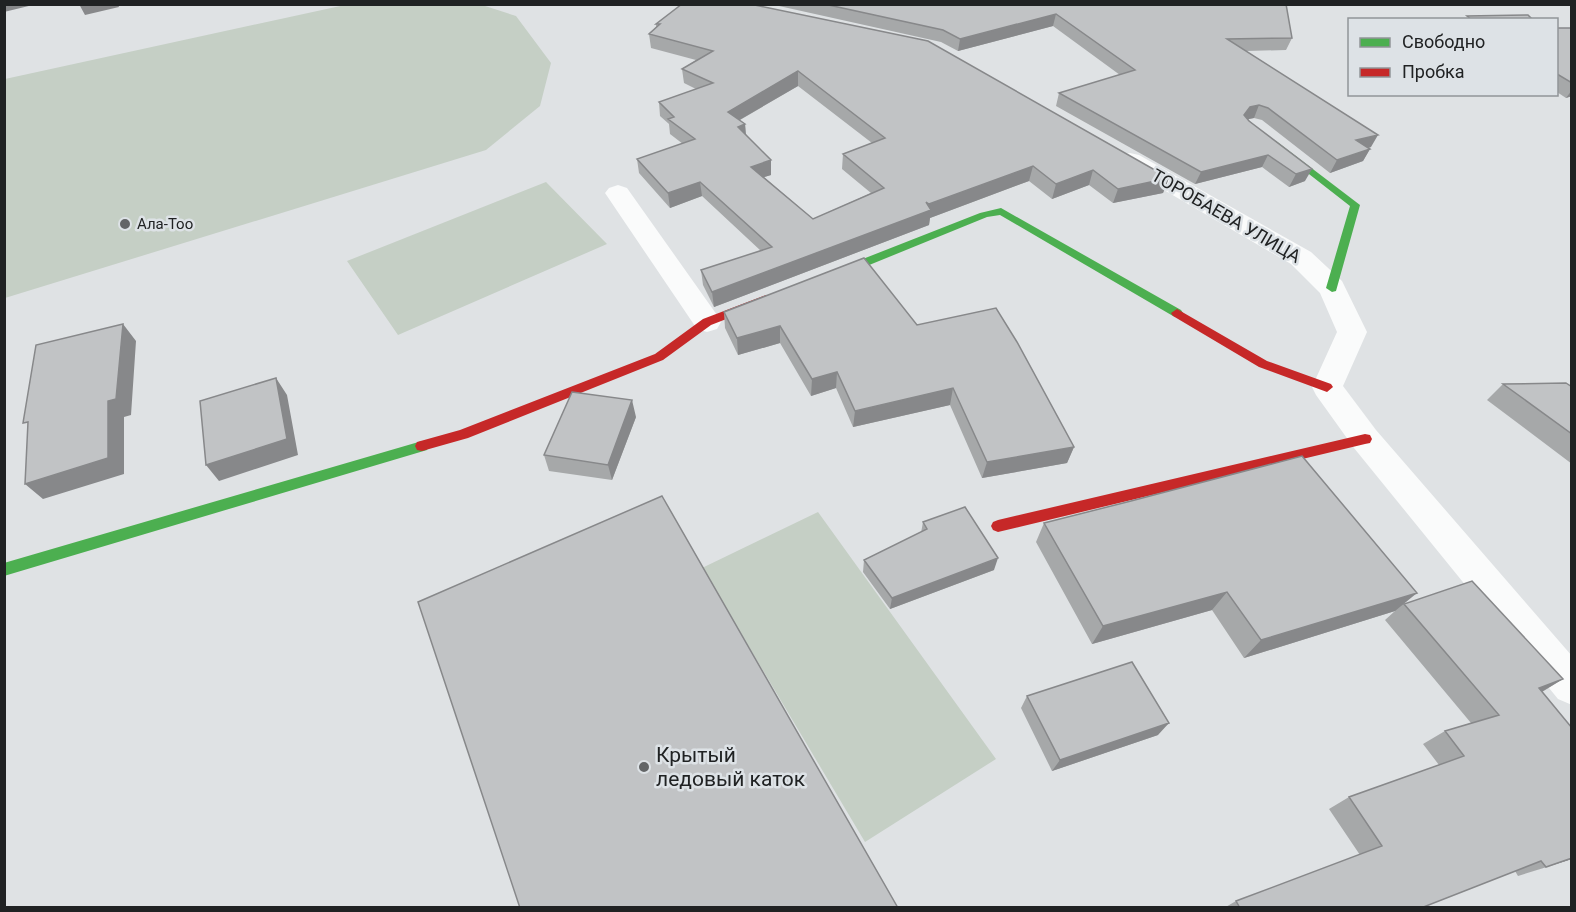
<svg xmlns="http://www.w3.org/2000/svg" width="1576" height="912" font-family="Roboto,sans-serif">
<style>
.green{fill:#c5cfc5}
.lines{fill:none;stroke-linecap:round;stroke-linejoin:round}
.street{fill:#fafbfb;fill-rule:evenodd}
.fast{fill:#4caf50;fill-rule:evenodd}
.jam{fill:#c62828;fill-rule:evenodd}
.wall{fill:#a6a8a9;fill-rule:evenodd}
.shaded-wall{fill:#87888a}
.building{fill:#c1c3c5;stroke:#87888a;stroke-width:1.5;fill-rule:evenodd}
.poi-dot{fill:#636567;stroke:#dde2e6;stroke-width:2}
.labels{text-anchor:middle;stroke-width:5;stroke-linejoin:round;paint-order:stroke}
.far-poi-label{font-size:15px;fill:#202223;stroke:#dde2e6;text-anchor:start}
.street-label{font-size:18px;fill:#202223;stroke:#dde2e6}
.near-poi-label{font-size:21px;fill:#202223;stroke:#dde2e6;text-anchor:start}
</style>
<rect width="100%" height="100%" fill="#dfe2e4"/>
<!-- green -->
<path class="green" d="M 345,5 L 482,5 L 516,16 L 551,63 L 540,106 L 486,150 L 5,298 L 5,79 Z
M 546,182 L 607,244 L 398,335 L 347,261 Z
M 818,512 L 996,759 L 865,842 L 702,568 Z"/>
<g class="lines">
<!-- street -->
<path class="street" d="M 1130,153 L 1139,155 L 1311,252 L 1342,281 L 1367,332 L 1343,386 L 1376,430 L 1572,656 L 1572,705 L 1558,699 L 1354,448 L 1316,395 L 1312,387 L 1337,332 L 1320,293 L 1291,264 L 1121,165 L 1118,160 L 1121,155 Z
M 618,185 L 627,188 L 717,315 L 721,322 L 717,329 L 707,332 L 697,329 L 605,193 L 609,188 Z"/>
<!-- fast -->
<path class="fast" d="M 1276,141 L 1360,205 L 1336,291 L 1332,292 L 1326,288 L 1350,206 L 1273,146 L 1273,142 Z
M 1001,208 L 1181,310 L 1183,313 L 1177,317 L 1173,316 L 1000,215 L 987,217 L 830,281 L 826,282 L 820,278 L 822,275 L 980,213 Z
M 422,441 L 427,442 L 429,446 L 427,450 L 4,576 L 4,563 Z"/>
<!-- jam -->
<path class="jam" d="M 766,295 L 770,296 L 772,299 L 770,302 L 711,325 L 663,360 L 468,438 L 422,451 L 417,450 L 415,446 L 417,442 L 460,430 L 655,354 L 703,319 Z
M 1177,309 L 1267,361 L 1331,384 L 1333,387 L 1327,392 L 1259,367 L 1173,316 L 1171,313 Z
M 1365,434 L 1370,435 L 1372,439 L 1370,443 L 1365,444 L 998,532 L 993,530 L 991,526 L 993,522 L 998,520 Z"/>
</g>
<!-- wall -->
<path class="wall" d="M 770,4 L 1286,4 L 1292,38 L 1286,50 L 1246,51 L 1371,147 L 1369,148 L 1370,149 L 1363,161 L 1330,173 L 1262,120 L 1254,118 L 1248,119 L 1305,181 L 1289,187 L 1262,167 L 1195,184 L 1056,106 L 1059,93 L 1120,75 L 1053,26 L 958,51 L 941,42 Z
M 656,24 L 1169,178 L 1163,193 L 1113,203 L 1089,185 L 1052,199 L 1029,181 L 930,218 L 929,225 L 714,307 L 703,285 L 701,270 L 761,251 L 702,196 L 670,208 L 639,173 L 637,159 L 683,144 L 670,134 L 669,124 L 660,116 L 659,102 L 696,89 L 684,83 L 682,69 L 696,60 L 651,48 L 649,34 L 656,27 ZM 798,86 L 872,143 L 843,154 L 842,169 L 871,193 L 813,219 L 764,177 L 771,175 L 746,134 L 745,124 L 740,120 Z
M 1557,28 L 1572,28 L 1572,96 L 1566,98 L 1557,92 Z
M 724,312 L 917,325 L 1074,447 L 1067,463 L 982,478 L 950,405 L 853,427 L 836,388 L 811,396 L 780,343 L 738,355 L 725,328 Z
M 1503,384 L 1572,387 L 1572,464 L 1487,400 Z
M 636,417 L 612,480 L 549,471 L 544,455 Z
M 923,522 L 994,570 L 890,609 L 863,572 L 864,560 L 921,533 Z
M 1044,523 L 1404,604 L 1563,679 L 1542,692 L 1572,859 L 1518,876 L 1515,871 L 1421,908 L 1224,908 L 1236,901 L 1360,855 L 1329,809 L 1349,797 L 1439,765 L 1423,744 L 1445,731 L 1471,723 L 1385,620 L 1395,611 L 1244,658 L 1212,610 L 1092,644 L 1036,542 Z
M 1027,696 L 1158,735 L 1052,771 L 1021,708 Z"/>
<!-- shaded-wall -->
<path class="shaded-wall" d="M 4,4 L 37,4 L 4,12 Z
M 79,4 L 118,4 L 119,7 L 85,15 Z
M 1056,14 L 1053,26 L 958,51 L 960,39 Z
M 798,71 L 798,86 L 729,126 L 728,112 Z
M 1572,90 L 1572,96 L 1566,98 Z
M 1259,105 L 1254,118 L 1244,120 L 1244,115 L 1250,107 Z
M 745,124 L 746,138 L 738,127 Z
M 1378,135 L 1371,147 L 1348,152 L 1356,140 Z
M 1370,149 L 1363,161 L 1330,173 L 1337,160 Z
M 1268,155 L 1262,167 L 1195,184 L 1201,172 Z
M 771,160 L 771,175 L 752,181 L 751,167 Z
M 1033,166 L 1029,181 L 930,218 L 929,225 L 714,307 L 712,292 L 928,211 L 929,204 Z
M 1312,169 L 1305,181 L 1289,187 L 1296,174 Z
M 1093,170 L 1089,185 L 1052,199 L 1056,184 Z
M 1169,178 L 1163,193 L 1113,203 L 1118,189 Z
M 700,182 L 702,196 L 670,208 L 668,193 Z
M 123,324 L 136,341 L 131,415 L 124,417 L 124,474 L 43,499 L 25,484 L 108,401 Z
M 780,326 L 780,343 L 738,355 L 737,338 Z
M 837,372 L 836,388 L 811,396 L 812,379 Z
M 276,378 L 287,395 L 298,455 L 219,481 L 206,465 Z
M 953,388 L 950,405 L 853,427 L 855,411 Z
M 632,400 L 636,417 L 612,480 L 608,465 Z
M 1074,447 L 1067,463 L 982,478 L 987,462 Z
M 998,558 L 994,570 L 890,609 L 892,598 Z
M 1227,592 L 1212,610 L 1092,644 L 1103,626 Z
M 1417,593 L 1395,611 L 1244,658 L 1261,640 Z
M 1563,679 L 1538,694 L 1539,688 Z
M 1169,723 L 1158,735 L 1052,771 L 1060,760 Z
M 1572,858 L 1572,859 L 1518,876 L 1546,867 Z"/>
<!-- building -->
<path class="building" d="M 682,4 L 750,4 L 928,41 L 1169,178 L 1118,189 L 1093,170 L 1056,184 L 1033,166 L 929,204 L 926,202 L 931,210 L 712,292 L 701,270 L 772,247 L 700,182 L 668,193 L 637,159 L 695,139 L 668,119 L 674,117 L 659,102 L 713,83 L 682,69 L 713,51 L 649,34 L 660,24 L 656,24 ZM 798,71 L 885,138 L 843,154 L 884,188 L 813,219 L 751,167 L 771,160 L 738,127 L 745,124 L 728,112 Z
M 824,4 L 1286,4 L 1292,38 L 1227,39 L 1378,135 L 1356,140 L 1370,149 L 1337,160 L 1268,108 L 1259,105 L 1250,107 L 1244,115 L 1249,121 L 1312,169 L 1296,174 L 1268,155 L 1201,172 L 1059,93 L 1135,70 L 1056,14 L 960,39 L 943,30 Z
M 1528,15 L 1533,20 L 1472,20 L 1467,16 Z
M 1557,28 L 1572,28 L 1572,83 L 1557,74 Z
M 864,258 L 917,325 L 996,308 L 1017,342 L 1074,447 L 987,462 L 953,388 L 855,411 L 837,372 L 812,379 L 780,326 L 737,338 L 724,312 Z
M 123,324 L 116,399 L 108,401 L 108,458 L 25,484 L 28,422 L 23,423 L 36,345 Z
M 276,378 L 287,439 L 206,465 L 200,401 Z
M 1566,383 L 1572,387 L 1572,434 L 1503,384 Z
M 572,392 L 632,400 L 608,465 L 544,455 Z
M 1302,456 L 1417,593 L 1261,640 L 1227,592 L 1103,626 L 1044,523 L 1131,501 Z
M 662,496 L 898,908 L 520,908 L 418,602 Z
M 965,507 L 998,558 L 892,598 L 864,560 L 927,529 L 923,522 Z
M 1472,581 L 1563,679 L 1539,688 L 1572,728 L 1572,858 L 1546,867 L 1541,861 L 1421,908 L 1240,908 L 1236,901 L 1382,846 L 1349,797 L 1464,756 L 1445,731 L 1499,715 L 1404,604 Z
M 1132,662 L 1169,723 L 1060,760 L 1027,696 Z"/>
<!-- markers -->
<g class="poi-dot">
<circle cx="125" cy="224" r="6"/>
<circle cx="644" cy="767" r="6"/>
</g>
<g class="labels">
<!-- far-poi labels -->
<g class="far-poi-label">
<text x="137" y="229">Ала-Тоо</text>
</g>
<!-- street labels -->
<g class="street-label">
<text transform="translate(1226 216) rotate(30)" y="6">ТОРОБАЕВА УЛИЦА</text>
</g>
<!-- near-poi labels -->
<g class="near-poi-label">
<text x="656" y="762">Крытый<tspan x="656" dy="24">ледовый каток</tspan></text>
</g>
</g>
<!-- border -->
<rect width="1576" height="912" fill="none" stroke="#202223" stroke-width="12"/>
<!-- legend -->
<rect x="1348" y="18" width="210" height="78" fill="#dde2e6" stroke="#919598" stroke-width="1.5"/>
<rect x="1360" y="38" width="30" height="9" fill="#4caf50" stroke="#919598" stroke-width="1.5"/>
<text x="1402" y="48" font-size="18" fill="#202223">Свободно</text>
<rect x="1360" y="68" width="30" height="9" fill="#c62828" stroke="#919598" stroke-width="1.5"/>
<text x="1402" y="78" font-size="18" fill="#202223">Пробка</text>
</svg>
